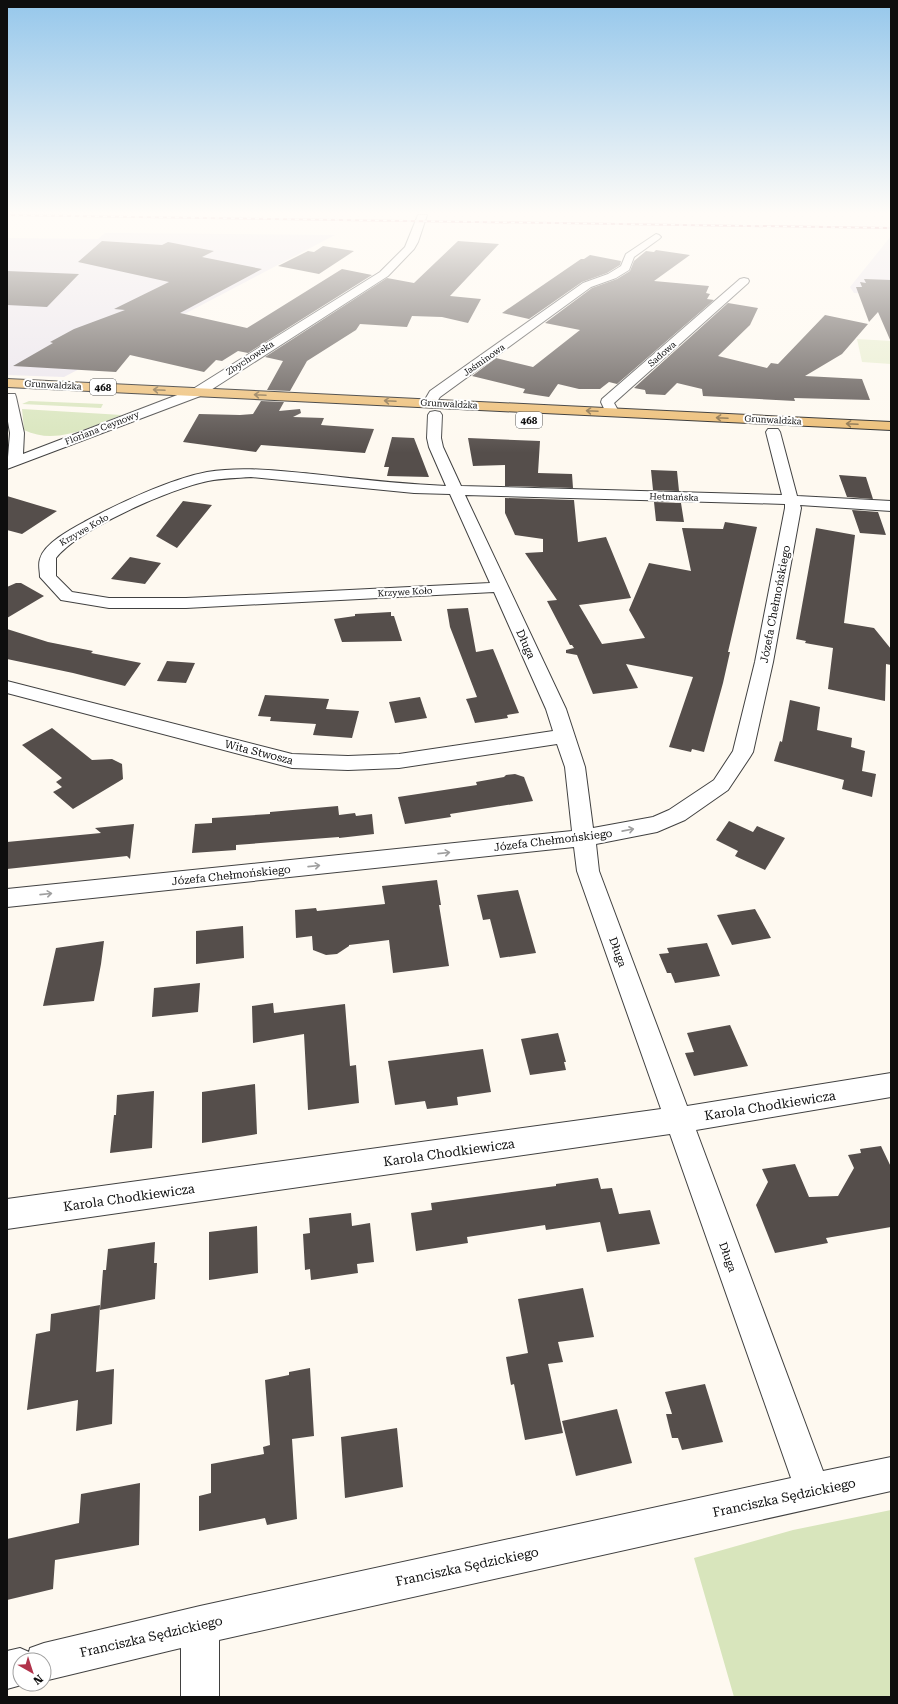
<svg xmlns="http://www.w3.org/2000/svg" width="898" height="1704" font-family="'Roboto Serif',serif">
<style>
.industrial{fill:#e9e3ec}
.green{fill:#d8e5bc}
.pitch{fill:#e7edcd}
.building{fill:#554e4b}
.lines{fill:none;stroke-linecap:round;stroke-linejoin:round}
.minor-casing{stroke:#414141;stroke-width:2}
.major-casing{stroke:#1f1f1f;stroke-width:2}
.minor{fill:#fff;fill-rule:evenodd}
.major{fill:#ecbc72;fill-rule:evenodd}
.rail-casing{stroke:#b1334b;stroke-width:2}
.rail{stroke:#fff;stroke-width:1.5;stroke-dasharray:4;stroke-linecap:butt}
.oneway{stroke:#886e45}
.oneway2{stroke:#9f9f9f}
.labels{text-anchor:middle;stroke-width:4;stroke-linejoin:round;paint-order:stroke}
.far-street-label{font-size:9px;fill:#0e0e0e;stroke:#fff}
.shield{fill:#fff;stroke:#565656;stroke-width:1}
.shield-label{font-size:10px;font-weight:bold;fill:#0e0e0e}
.street-label{font-size:11px;fill:#0e0e0e;stroke:#fff}
.near-street-label{font-size:13px;fill:#0e0e0e;stroke:#fff}
</style>
<rect width="100%" height="100%" fill="#fef9f0"/>
<!-- industrial -->
<path class="industrial" d="M 105,233 L 335,235 L 64,377 L 7,375 L 7,238 L 98,239 Z
M 891,236 L 891,294 L 854,293 L 850,287 Z"/>
<!-- green -->
<path class="green" d="M 29,401 L 103,404 L 101,408 L 22,404 Z
M 22,409 L 122,415 C 91,426 57,446 24,430 Z
M 891,1510 L 891,1697 L 734,1697 L 694,1558 L 793,1530 Z"/>
<!-- pitch -->
<path class="pitch" d="M 857,339 L 891,341 L 891,364 L 862,362 Z"/>
<!-- building -->
<path class="building" d="M 102,241 L 162,245 L 168,242 L 214,251 L 202,257 L 262,269 L 180,313 L 247,328 L 342,269 L 372,275 L 248,353 L 238,351 L 222,361 L 216,360 L 204,372 L 130,355 L 116,372 L 13,366 L 53,343 L 50,342 L 74,329 L 125,310 L 114,309 L 169,282 L 78,262 Z
M 458,241 L 499,244 L 450,296 L 481,299 L 468,323 L 442,317 L 412,316 L 407,327 L 360,324 L 356,330 L 307,361 L 290,391 L 267,390 L 283,361 L 265,357 L 387,278 L 414,283 Z
M 323,246 L 354,251 L 319,274 L 278,266 L 308,251 L 314,252 Z
M 656,250 L 690,255 L 654,281 L 709,286 L 706,293 L 710,294 L 707,299 L 714,300 L 617,384 L 609,382 L 600,389 L 579,389 L 558,384 L 549,397 L 523,393 L 525,389 L 472,376 L 496,358 L 533,367 L 580,330 L 545,323 L 592,288 L 617,279 L 630,271 L 634,261 L 646,251 L 654,252 Z
M 590,255 L 621,261 L 620,265 L 607,273 L 582,282 L 529,319 L 502,313 L 581,259 L 584,259 Z
M 7,271 L 79,274 L 47,307 L 7,305 Z
M 864,279 L 891,280 L 891,342 L 878,312 L 869,322 L 856,287 L 862,287 L 860,282 L 866,283 Z
M 728,303 L 758,308 L 750,325 L 718,356 L 767,368 L 771,363 L 778,364 L 825,315 L 868,324 L 842,354 L 805,376 L 862,379 L 870,400 L 794,398 L 795,401 L 703,396 L 702,389 L 677,383 L 665,395 L 646,394 L 645,390 L 634,388 Z
M 261,401 L 284,402 L 279,411 L 300,409 L 301,413 L 293,417 L 324,418 L 321,425 L 374,429 L 365,453 L 261,445 L 256,452 L 183,442 L 199,414 L 240,415 L 253,414 Z
M 392,437 L 414,438 L 429,477 L 387,476 L 389,467 L 384,467 Z
M 468,438 L 540,441 L 538,473 L 572,474 L 573,488 L 505,486 L 505,465 L 473,466 Z
M 651,470 L 677,471 L 679,491 L 653,490 Z
M 839,475 L 866,477 L 873,499 L 847,497 Z
M 7,496 L 57,511 L 22,534 L 7,530 Z
M 505,498 L 574,500 L 578,542 L 606,537 L 631,598 L 579,605 L 602,644 L 645,638 L 629,610 L 649,563 L 691,571 L 682,528 L 723,529 L 725,522 L 757,527 L 728,652 L 730,652 L 723,683 L 704,752 L 692,749 L 691,752 L 669,747 L 693,677 L 626,664 L 638,688 L 593,694 L 577,655 L 566,653 L 566,650 L 574,648 L 572,645 L 570,645 L 547,601 L 557,600 L 525,553 L 543,552 L 543,539 L 515,535 L 505,513 Z
M 183,501 L 212,505 L 177,548 L 156,536 Z
M 654,502 L 681,503 L 684,522 L 656,521 Z
M 852,510 L 878,512 L 886,535 L 860,533 Z
M 816,528 L 855,535 L 844,623 L 874,628 L 891,649 L 891,665 L 886,664 L 885,701 L 828,689 L 833,648 L 805,643 L 806,641 L 796,639 Z
M 130,557 L 161,563 L 145,584 L 111,579 Z
M 16,583 L 21,583 L 44,596 L 7,618 L 7,587 Z
M 468,608 L 476,652 L 493,649 L 519,713 L 507,715 L 508,718 L 475,723 L 469,706 L 466,699 L 477,697 L 450,627 L 447,609 Z
M 391,612 L 391,616 L 394,616 L 402,641 L 342,642 L 334,619 L 355,616 L 355,614 Z
M 7,629 L 48,642 L 93,651 L 91,653 L 141,663 L 125,686 L 73,673 L 7,659 Z
M 167,661 L 195,663 L 186,683 L 157,681 Z
M 265,695 L 329,699 L 326,709 L 359,711 L 352,738 L 313,735 L 316,724 L 270,721 L 271,717 L 258,716 Z
M 420,697 L 427,718 L 395,723 L 389,702 Z
M 790,700 L 820,707 L 817,730 L 852,738 L 851,747 L 865,751 L 862,771 L 876,774 L 872,797 L 842,789 L 844,780 L 774,761 L 780,741 L 782,742 Z
M 52,728 L 92,760 L 112,759 L 122,764 L 123,779 L 73,809 L 53,792 L 62,787 L 56,782 L 62,778 L 22,745 Z
M 515,774 L 524,777 L 533,801 L 450,814 L 451,817 L 405,824 L 398,797 L 477,785 L 476,782 L 504,777 L 506,775 Z
M 338,806 L 339,815 L 355,813 L 356,816 L 372,814 L 374,834 L 339,838 L 339,837 L 236,845 L 236,850 L 192,853 L 195,824 L 212,823 L 212,818 L 270,814 L 270,812 Z
M 729,821 L 753,832 L 757,826 L 785,838 L 765,870 L 735,856 L 738,851 L 716,840 Z
M 134,824 L 130,859 L 127,856 L 7,869 L 7,842 L 101,833 L 95,828 Z
M 437,880 L 441,905 L 439,905 L 449,966 L 393,973 L 389,940 L 349,945 L 349,946 L 337,954 L 326,955 L 313,950 L 312,936 L 296,938 L 295,910 L 316,908 L 317,911 L 385,904 L 382,886 Z
M 518,890 L 536,953 L 500,958 L 490,919 L 483,920 L 477,895 Z
M 755,909 L 771,938 L 732,945 L 717,915 Z
M 243,926 L 244,958 L 196,964 L 196,931 Z
M 104,941 L 101,964 L 94,1001 L 43,1006 L 56,948 Z
M 707,943 L 720,976 L 675,983 L 671,973 L 667,973 L 659,954 L 669,953 L 667,948 Z
M 200,983 L 198,1012 L 152,1017 L 154,988 Z
M 273,1003 L 274,1013 L 345,1004 L 350,1066 L 356,1065 L 359,1103 L 308,1110 L 304,1034 L 253,1043 L 252,1006 Z
M 730,1025 L 748,1066 L 694,1076 L 685,1053 L 694,1052 L 687,1033 Z
M 558,1033 L 566,1062 L 564,1062 L 566,1070 L 530,1075 L 521,1039 Z
M 483,1049 L 491,1092 L 457,1097 L 458,1105 L 443,1107 L 427,1109 L 425,1101 L 395,1105 L 388,1061 Z
M 255,1084 L 257,1134 L 202,1143 L 202,1092 Z
M 154,1091 L 152,1148 L 110,1153 L 114,1115 L 116,1115 L 117,1095 Z
M 881,1146 L 891,1167 L 891,1227 L 826,1238 L 828,1243 L 775,1253 L 756,1205 L 768,1182 L 762,1169 L 795,1164 L 809,1197 L 838,1196 L 854,1168 L 848,1155 L 861,1153 L 860,1149 Z
M 598,1178 L 601,1189 L 612,1188 L 619,1214 L 650,1210 L 660,1244 L 607,1252 L 600,1222 L 546,1230 L 545,1225 L 467,1237 L 468,1243 L 416,1251 L 411,1213 L 432,1210 L 431,1203 L 556,1186 L 556,1184 Z
M 351,1213 L 352,1226 L 370,1223 L 374,1262 L 357,1264 L 358,1273 L 311,1280 L 310,1269 L 305,1270 L 303,1234 L 310,1233 L 309,1218 Z
M 257,1226 L 258,1273 L 209,1280 L 209,1232 Z
M 155,1242 L 154,1263 L 157,1263 L 155,1299 L 100,1310 L 103,1270 L 106,1270 L 108,1249 Z
M 583,1288 L 594,1337 L 558,1342 L 563,1362 L 548,1364 L 563,1433 L 525,1440 L 514,1384 L 511,1385 L 506,1357 L 528,1353 L 518,1299 Z
M 100,1305 L 96,1372 L 114,1369 L 112,1424 L 76,1431 L 78,1400 L 27,1410 L 36,1334 L 50,1331 L 51,1314 Z
M 310,1368 L 314,1436 L 292,1439 L 297,1519 L 267,1525 L 265,1518 L 199,1531 L 199,1496 L 211,1493 L 211,1464 L 264,1454 L 263,1447 L 270,1445 L 265,1380 L 289,1375 L 289,1372 Z
M 705,1384 L 723,1442 L 682,1450 L 678,1438 L 672,1438 L 666,1414 L 672,1414 L 665,1392 Z
M 617,1409 L 632,1463 L 576,1476 L 562,1421 Z
M 397,1428 L 403,1487 L 345,1498 L 341,1437 Z
M 140,1483 L 139,1545 L 55,1560 L 53,1589 L 7,1600 L 7,1539 L 79,1523 L 81,1494 Z"/>
<g class="lines">
<defs>
<path id="minor" d="M 418,215 L 427,215 L 418,242 L 414,249 L 388,276 L 203,395 L 7,469 L 10,433 L 7,416 L 7,394 L 15,394 L 16,397 L 24,433 L 23,454 L 193,389 L 380,272 L 405,247 Z
M 656,234 L 659,235 L 661,237 L 659,239 L 634,257 L 629,270 L 616,278 L 591,287 L 440,397 L 434,406 L 424,406 L 423,403 L 430,391 L 583,283 L 608,274 L 621,266 L 626,254 Z
M 744,278 L 748,279 L 749,281 L 748,283 L 614,403 L 619,412 L 617,415 L 607,415 L 601,402 L 602,399 L 740,279 Z
M 435,411 L 440,412 L 442,415 L 441,438 L 443,447 L 461,486 L 782,495 L 766,432 L 768,429 L 778,429 L 780,432 L 797,496 L 891,501 L 891,511 L 800,505 L 801,508 L 773,662 L 753,752 L 750,757 L 728,790 L 685,820 L 657,832 L 596,844 L 599,871 L 687,1106 L 891,1073 L 891,1097 L 696,1130 L 823,1471 L 891,1457 L 891,1491 L 219,1640 L 219,1697 L 181,1697 L 181,1648 L 44,1681 L 44,1660 L 20,1660 L 20,1684 L 25,1684 L 7,1689 L 7,1651 L 20,1648 L 29,1652 L 30,1648 L 44,1643 L 200,1606 L 791,1478 L 670,1134 L 7,1229 L 7,1199 L 661,1109 L 577,871 L 574,847 L 7,907 L 7,889 L 572,831 L 565,767 L 557,744 L 399,768 L 348,770 L 292,768 L 7,693 L 7,681 L 292,754 L 348,756 L 399,754 L 553,731 L 546,709 L 494,592 L 186,608 L 109,608 L 61,600 L 40,577 C 40,571 38,565 40,559 C 44,543 73,528 86,521 C 119,503 171,479 207,472 C 243,466 278,471 313,474 C 357,479 402,484 446,486 L 429,447 L 427,438 L 428,415 L 430,412 ZM 251,477 L 414,493 L 450,494 L 490,583 L 186,598 L 109,598 L 72,592 L 56,576 L 56,558 C 78,529 172,488 208,481 C 222,478 237,478 251,477 ZM 465,495 L 785,504 L 785,508 L 755,662 L 733,751 L 714,780 L 669,810 L 653,817 L 593,828 L 585,767 L 566,709 Z"/>
<path id="major" d="M 7,379 L 891,422 L 891,430 L 7,387 Z"/>
</defs>
<!-- minor casing -->
<use href="#minor" class="minor-casing"/>
<!-- major casing -->
<use href="#major" class="major-casing"/>
<!-- minor -->
<use href="#minor" class="minor"/>
<!-- major -->
<use href="#major" class="major"/>
<defs>
<path id="rail" d="M 7,215 L 891,228"/>
</defs>
<!-- rail casing -->
<use href="#rail" class="rail-casing"/>
<!-- rail -->
<use href="#rail" class="rail"/>
</g>
<!-- one-way arrows -->
<defs><path id="oneway-shaft" d="M-6 0H5M1.5-3L5.5 0L1.5 3" fill="none" stroke-width="1.6" stroke-linecap="round" stroke-linejoin="round"/></defs>
<g class="oneway">
<use href="#oneway-shaft" transform="translate(159 390) rotate(-177)"/>
<use href="#oneway-shaft" transform="translate(260 395) rotate(-177)"/>
<use href="#oneway-shaft" transform="translate(390 401) rotate(-177)"/>
<use href="#oneway-shaft" transform="translate(592 411) rotate(-177)"/>
<use href="#oneway-shaft" transform="translate(722 418) rotate(-177)"/>
<use href="#oneway-shaft" transform="translate(852 424) rotate(-177)"/>
</g>
<g class="oneway2">
<use href="#oneway-shaft" transform="translate(628 830) rotate(-11)"/>
<use href="#oneway-shaft" transform="translate(444 853) rotate(-6)"/>
<use href="#oneway-shaft" transform="translate(314 866) rotate(-6)"/>
<use href="#oneway-shaft" transform="translate(46 894) rotate(-6)"/>
</g>
<!-- sky -->
<linearGradient id="sky" x2="0" y2="1"><stop stop-color="#95c7eb"/><stop offset="0.47" stop-color="#fffcf8"/><stop offset="1" stop-color="#fffcf8" stop-opacity="0"/></linearGradient>
<rect width="898" height="453" fill="url(#sky)"/>
<g class="labels">
<!-- far-street labels -->
<g class="far-street-label">
<text transform="translate(662 354) rotate(-41)" y="3">Sadowa</text>
<text transform="translate(250 358) rotate(-33)" y="3">Zbychowska</text>
<text transform="translate(484 360) rotate(-35)" y="3">Jaśminowa</text>
<text transform="translate(53 385) rotate(3)" y="3">Grunwaldzka</text>
<text transform="translate(449 404) rotate(3)" y="3">Grunwaldzka</text>
<text transform="translate(773 420) rotate(3)" y="3">Grunwaldzka</text>
<text transform="translate(102 428) rotate(-21)" y="3">Floriana Ceynowy</text>
<text transform="translate(674 497) rotate(2)" y="3">Hetmańska</text>
<text transform="translate(84 530) rotate(-30)" y="3">Krzywe Koło</text>
<text transform="translate(405 592) rotate(-3)" y="3">Krzywe Koło</text>
</g>
<!-- shield labels -->
<g class="shield">
<rect x="90" y="379" width="26" height="16" rx="3"/>
<rect x="516" y="412" width="26" height="16" rx="3"/>
</g>
<g class="shield-label">
<text x="103" y="391">468</text>
<text x="529" y="424">468</text>
</g>
<!-- street labels -->
<g class="street-label">
<text transform="translate(775 604) rotate(-79)" y="4">Józefa Chełmońskiego</text>
<text transform="translate(526 644) rotate(66)" y="4">Długa</text>
<text transform="translate(259 752) rotate(14)" y="4">Wita Stwosza</text>
<text transform="translate(553 840) rotate(-7)" y="4">Józefa Chełmońskiego</text>
<text transform="translate(231 875) rotate(-6)" y="4">Józefa Chełmońskiego</text>
<text transform="translate(618 952) rotate(70)" y="4">Długa</text>
<text transform="translate(728 1257) rotate(70)" y="4">Długa</text>
</g>
<!-- near-street labels -->
<g class="near-street-label">
<text transform="translate(770 1105) rotate(-9)" y="5">Karola Chodkiewicza</text>
<text transform="translate(449 1152) rotate(-8)" y="5">Karola Chodkiewicza</text>
<text transform="translate(129 1197) rotate(-8)" y="5">Karola Chodkiewicza</text>
<text transform="translate(784 1497) rotate(-12)" y="5">Franciszka Sędzickiego</text>
<text transform="translate(467 1566) rotate(-12)" y="5">Franciszka Sędzickiego</text>
<text transform="translate(151 1636) rotate(-13)" y="5">Franciszka Sędzickiego</text>
</g>
</g>
<!-- border -->
<rect width="898" height="1704" fill="none" stroke="#0e0e0e" stroke-width="16"/>
<!-- north arrow -->
<g transform="translate(32 1672) rotate(141)"><circle r="19" fill="#ffffff" stroke="#9f9f9f"/>
<path d="M0-3L7 15L0 10L-7 15Z" fill="#b1334b"/>
<text y="-6" font-size="11" font-weight="bold" text-anchor="middle" fill="#0e0e0e">N</text>
</g>
</svg>
